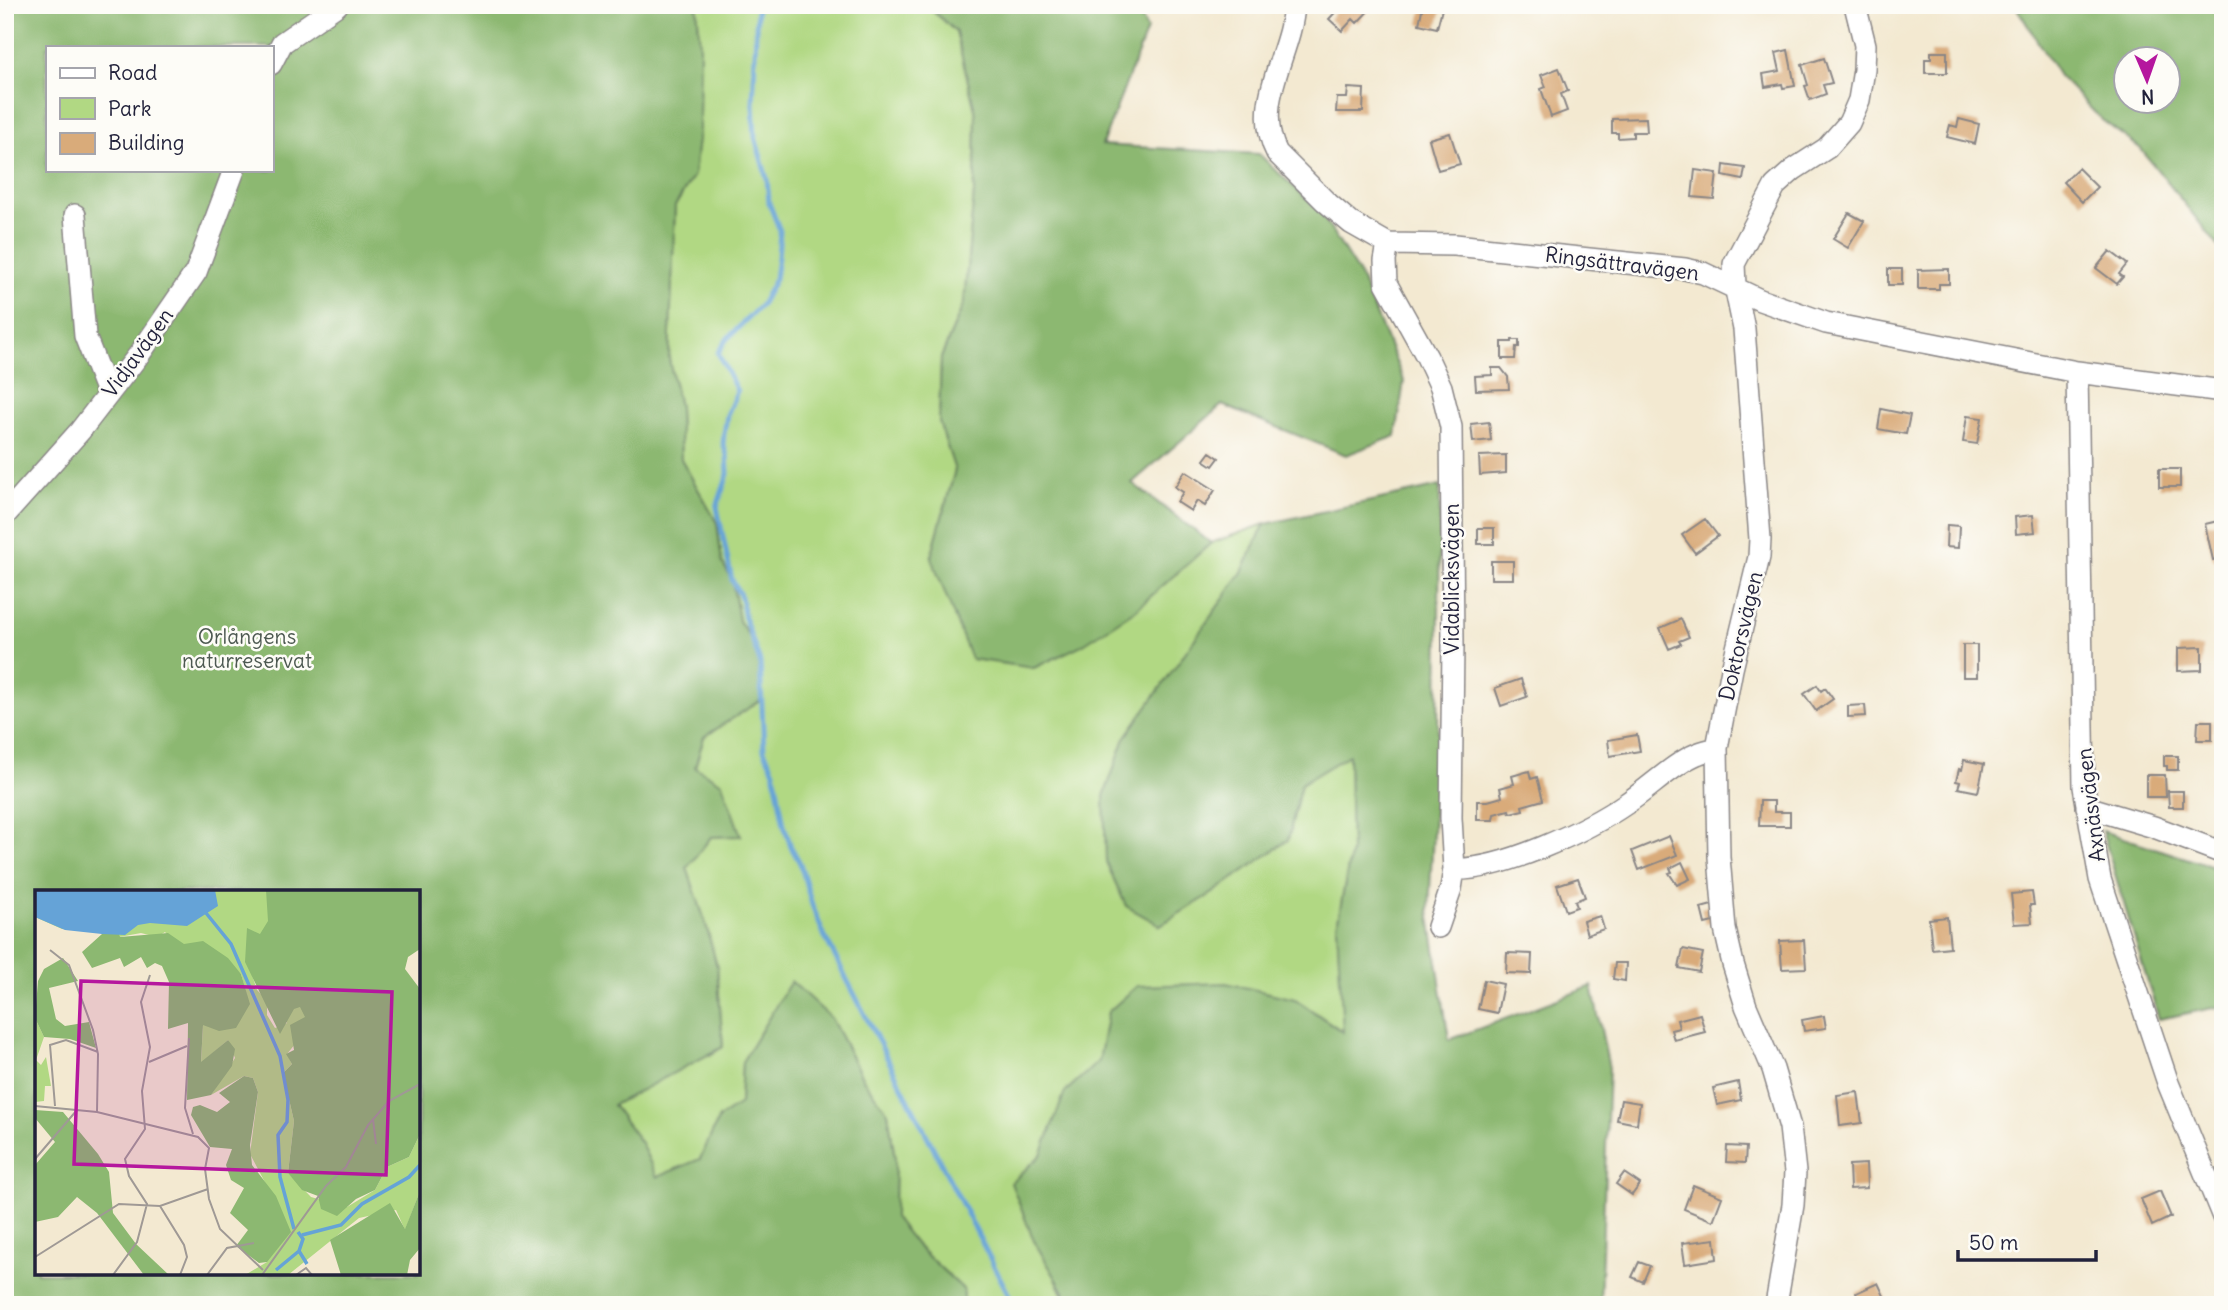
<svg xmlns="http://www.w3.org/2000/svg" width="2228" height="1310" font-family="Delius,sans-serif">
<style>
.green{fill:#b1d883;stroke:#6a7d5f;stroke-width:2;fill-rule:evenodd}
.forest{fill:#8cb871;stroke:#576d56;stroke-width:2;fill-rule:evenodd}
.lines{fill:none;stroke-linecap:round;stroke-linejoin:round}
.stream{stroke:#65a3d7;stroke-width:5}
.building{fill:#d9ab7a}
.minor-casing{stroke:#8a8686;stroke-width:24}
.minor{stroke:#fff;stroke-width:21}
.labels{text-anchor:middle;stroke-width:5;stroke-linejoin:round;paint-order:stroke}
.street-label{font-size:21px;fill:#22223b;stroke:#fdfcf7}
.park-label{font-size:21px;fill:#4d5951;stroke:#fdfcf7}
.inset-river{fill:none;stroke:#65a3d7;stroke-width:3.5}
.inset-road{fill:none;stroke:#9f9995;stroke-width:2}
.view{fill:#b5179e;fill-opacity:0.15;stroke:#b5179e;stroke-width:3.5}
.inset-edge{fill:none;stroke:#22223b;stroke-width:3.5}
</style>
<rect width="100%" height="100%" fill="#fdfcf7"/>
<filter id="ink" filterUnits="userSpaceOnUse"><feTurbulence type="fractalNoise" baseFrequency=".0143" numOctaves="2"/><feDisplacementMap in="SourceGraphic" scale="14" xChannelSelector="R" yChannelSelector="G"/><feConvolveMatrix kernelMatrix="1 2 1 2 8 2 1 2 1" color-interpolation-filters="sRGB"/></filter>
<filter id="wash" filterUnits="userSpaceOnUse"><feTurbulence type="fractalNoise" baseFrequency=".00686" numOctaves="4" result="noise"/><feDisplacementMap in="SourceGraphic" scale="28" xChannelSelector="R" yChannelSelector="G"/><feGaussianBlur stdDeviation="1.57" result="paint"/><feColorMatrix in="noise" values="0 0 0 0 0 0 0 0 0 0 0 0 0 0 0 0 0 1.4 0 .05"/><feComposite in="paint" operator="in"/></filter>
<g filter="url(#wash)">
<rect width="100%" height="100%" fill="#f3e9d1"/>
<!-- green -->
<path class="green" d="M 697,5 L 926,5 L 956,32 L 976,114 L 975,181 L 964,303 L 941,358 L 939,421 L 955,470 L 931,557 L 971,658 L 1034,668 L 1134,611 L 1211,543 L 1265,524 L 1242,572 L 1160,925 L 1213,893 L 1288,840 L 1301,784 L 1349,754 L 1351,851 L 1337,926 L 1344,1032 L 1295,999 L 1108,1012 L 1100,1061 L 1065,1092 L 1041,1155 L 1012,1183 L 1068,1305 L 965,1305 L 963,1289 L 916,1245 L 893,1217 L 895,1159 L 888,1112 L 864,1081 L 831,1018 L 791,982 L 742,1062 L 740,1104 L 831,1305 L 5,1305 L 5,539 L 271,170 L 710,1055 L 723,1047 L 717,967 L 705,921 L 687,868 L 711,837 L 741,835 L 695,767 L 704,737 L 761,700 L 760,662 L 751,639 L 739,621 L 732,580 L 722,562 L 717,523 L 681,459 L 679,407 L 669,359 L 675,206 L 694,175 L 700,48 ZM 37,892 L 418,892 L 418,1273 L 37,1273 Z"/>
<!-- forest -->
<path class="forest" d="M 12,5 L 697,5 L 700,48 L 699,130 L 694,175 L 675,206 L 669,359 L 679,407 L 681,459 L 717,523 L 722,562 L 732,580 L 739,621 L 751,639 L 760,662 L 761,700 L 704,737 L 695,767 L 722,783 L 741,836 L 711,837 L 687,868 L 705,921 L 717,967 L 723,1047 L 613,1105 L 641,1143 L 657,1177 L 700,1159 L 719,1118 L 740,1104 L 742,1062 L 791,981 L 831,1018 L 864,1081 L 888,1112 L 895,1159 L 894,1217 L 916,1245 L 963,1289 L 965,1305 L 5,1305 L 5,25 ZM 47,47 L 271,47 L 271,170 L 47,170 ZM 37,892 L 418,892 L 418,1273 L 37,1273 Z
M 926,5 L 1137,5 L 1147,30 L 1102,145 L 1259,154 L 1320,212 L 1360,276 L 1404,381 L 1396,436 L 1346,455 L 1222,405 L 1132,483 L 1211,543 L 1134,611 L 1082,645 L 1034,668 L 971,659 L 931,557 L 955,470 L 939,422 L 941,358 L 964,303 L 975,181 L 976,114 L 956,32 Z
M 2015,5 L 2223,5 L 2223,252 L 2140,148 L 2102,120 L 2059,76 ZM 2126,60 L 2168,60 L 2168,102 L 2126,102 Z
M 1440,486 L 1438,736 L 1429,910 L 1449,1040 L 1592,986 L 1609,1068 L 1600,1305 L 1068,1305 L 1064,1292 L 1034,1241 L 1011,1183 L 1041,1155 L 1065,1092 L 1099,1061 L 1108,1012 L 1137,986 L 1226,983 L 1295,999 L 1343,1032 L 1337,926 L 1351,851 L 1349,755 L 1301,784 L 1288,840 L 1213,893 L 1160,925 L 1126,906 L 1106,862 L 1104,796 L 1125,738 L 1242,572 L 1265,524 Z
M 2102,831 L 2223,870 L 2223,1006 L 2159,1019 Z"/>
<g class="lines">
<!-- stream -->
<path class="stream" d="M 757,5 L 753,105 L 755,137 L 767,179 L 769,203 L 780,231 L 778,257 L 775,279 L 761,305 L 726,340 L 718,353 L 737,391 L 727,415 L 724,434 L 723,444 L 727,455 L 728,474 L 717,507 L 732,580 L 741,597 L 745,619 L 760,662 L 764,750 L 774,771 L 784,825 L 791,847 L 800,863 L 812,905 L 824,935 L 1014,1305"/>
</g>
<g id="blocks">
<!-- building -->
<path class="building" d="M 1342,5 L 1374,5 L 1357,23 L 1353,19 L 1342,31 L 1329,19 Z
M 1423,5 L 1443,5 L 1437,28 L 1419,24 Z
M 1788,50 L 1795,86 L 1783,88 L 1782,84 L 1765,87 L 1763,74 L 1780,71 L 1776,53 Z
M 1931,52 L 1947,52 L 1947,73 L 1925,73 L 1925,59 L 1931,59 Z
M 1824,58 L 1832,83 L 1823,85 L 1826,94 L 1810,100 L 1805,86 L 1808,85 L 1802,65 Z
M 1559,68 L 1568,91 L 1561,94 L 1567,111 L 1551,117 L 1541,89 L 1546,87 L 1541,75 Z
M 1348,88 L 1364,89 L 1363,112 L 1336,112 L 1337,98 L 1347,98 Z
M 1646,118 L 1647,132 L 1633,132 L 1633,137 L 1618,138 L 1618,133 L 1612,133 L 1612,119 Z
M 1959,119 L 1979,124 L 1975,144 L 1947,137 L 1950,125 L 1957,127 Z
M 1450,133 L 1460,164 L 1438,170 L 1429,139 Z
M 1724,165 L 1745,168 L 1743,180 L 1723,176 Z
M 2078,168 L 2097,187 L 2082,202 L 2063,182 Z
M 1695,170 L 1717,173 L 1714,199 L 1692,197 Z
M 1849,213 L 1864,221 L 1848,248 L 1833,239 Z
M 2110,251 L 2127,264 L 2119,274 L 2123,277 L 2117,284 L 2096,268 Z
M 1888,269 L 1902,269 L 1902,285 L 1888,285 Z
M 1949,269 L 1949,284 L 1939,284 L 1939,289 L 1918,289 L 1918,270 Z
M 1512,340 L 1519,340 L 1519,347 L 1516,347 L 1515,359 L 1502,359 L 1502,342 L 1512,342 Z
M 1492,368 L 1501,368 L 1508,377 L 1509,389 L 1476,390 L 1475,376 L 1492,375 Z
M 1881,409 L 1910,415 L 1906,434 L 1878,429 Z
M 1967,416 L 1982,418 L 1977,444 L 1963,442 Z
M 1489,422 L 1491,440 L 1473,442 L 1471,424 Z
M 1210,452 L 1219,458 L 1213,466 L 1204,460 Z
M 1506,455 L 1506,473 L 1480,475 L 1479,456 Z
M 2159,469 L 2180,469 L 2180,487 L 2159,487 Z
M 1185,471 L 1215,490 L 1205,506 L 1197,501 L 1191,511 L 1177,502 L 1183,492 L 1175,487 Z
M 2033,515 L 2035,532 L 2016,534 L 2015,517 Z
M 1705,519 L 1718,536 L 1695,553 L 1682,535 Z
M 2218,521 L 2223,544 L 2223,558 L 2213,560 L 2205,524 Z
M 1947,525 L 1959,526 L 1958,548 L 1946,547 Z
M 1478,528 L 1494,528 L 1494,544 L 1478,544 Z
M 1491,561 L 1513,561 L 1513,579 L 1491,579 Z
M 1681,619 L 1689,637 L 1679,641 L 1681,644 L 1669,649 L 1660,628 Z
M 1963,645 L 1977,645 L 1977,677 L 1963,677 Z
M 2202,647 L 2202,670 L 2178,671 L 2178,648 Z
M 1521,679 L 1527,697 L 1501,706 L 1495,688 Z
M 1817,685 L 1821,691 L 1825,688 L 1833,699 L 1816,711 L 1804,694 Z
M 1865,705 L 1866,716 L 1848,717 L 1848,706 Z
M 2198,721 L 2212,721 L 2212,740 L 2197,740 Z
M 1637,735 L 1640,751 L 1610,756 L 1608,740 Z
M 2164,756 L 2178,756 L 2178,770 L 2167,770 L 2167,766 L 2164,766 Z
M 1964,760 L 1984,764 L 1978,792 L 1958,788 L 1960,782 L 1956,781 L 1959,769 L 1962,770 Z
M 1529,771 L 1531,779 L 1537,777 L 1543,800 L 1522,806 L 1523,810 L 1510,813 L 1509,810 L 1494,814 L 1493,820 L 1477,820 L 1477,801 L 1488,801 L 1502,797 L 1500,788 L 1514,784 L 1512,776 Z
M 2146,775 L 2165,775 L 2166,797 L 2146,797 Z
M 2168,791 L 2183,791 L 2183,807 L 2169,807 Z
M 1760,801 L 1774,801 L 1774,812 L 1790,812 L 1790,826 L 1759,826 Z
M 1669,836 L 1677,855 L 1639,870 L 1632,851 Z
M 1682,862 L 1690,879 L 1677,885 L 1669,873 L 1672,872 L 1670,868 Z
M 1578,878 L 1585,897 L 1575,901 L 1577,907 L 1566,911 L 1557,885 Z
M 2032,892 L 2034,905 L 2030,905 L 2032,923 L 2014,924 L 2011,894 Z
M 1712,905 L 1717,921 L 1705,924 L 1701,908 Z
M 1600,916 L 1604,929 L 1587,935 L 1583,921 Z
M 1947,917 L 1950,947 L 1932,949 L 1929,919 Z
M 1804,940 L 1806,968 L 1782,969 L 1780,941 Z
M 1683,949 L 1703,953 L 1699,972 L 1679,968 Z
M 1507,953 L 1532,954 L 1531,974 L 1506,973 Z
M 1615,963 L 1626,963 L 1625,981 L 1613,979 Z
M 1484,980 L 1503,984 L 1497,1013 L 1478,1009 Z
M 1700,1014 L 1705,1032 L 1674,1040 L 1671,1030 L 1679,1028 L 1677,1020 Z
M 1824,1016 L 1826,1028 L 1804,1031 L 1802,1020 Z
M 1738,1082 L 1741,1100 L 1717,1105 L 1713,1088 Z
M 1858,1092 L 1862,1123 L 1840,1126 L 1837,1095 Z
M 1621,1100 L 1640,1103 L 1637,1124 L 1617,1120 Z
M 1727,1146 L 1746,1147 L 1745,1163 L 1726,1162 Z
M 1866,1164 L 1867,1188 L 1850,1189 L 1849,1165 Z
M 1624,1173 L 1640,1184 L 1632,1195 L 1616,1184 Z
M 1693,1185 L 1722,1197 L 1713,1221 L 1684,1209 Z
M 2160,1191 L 2171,1217 L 2152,1226 L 2141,1199 Z
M 1715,1239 L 1717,1259 L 1685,1264 L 1682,1243 Z
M 1639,1262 L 1650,1266 L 1643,1282 L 1632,1277 Z
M 1878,1283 L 1886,1300 L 1876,1305 L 1862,1305 L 1856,1293 Z"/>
</g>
</g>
<g filter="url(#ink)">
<use href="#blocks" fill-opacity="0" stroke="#8a8686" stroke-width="2"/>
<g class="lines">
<defs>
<path id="minor" d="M 1294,5 C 1291,55 1251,103 1277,153 L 1325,201 L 1351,223 L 1388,244 L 1455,245 L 1685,269 L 1703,273 L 1760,300 L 1826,323 L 2077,372 L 2223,391
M 271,64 L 282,43 L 337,5
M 75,215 L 85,336 L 108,395
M 1388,244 L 1385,261 L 1386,283 L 1427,357 L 1441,387 L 1451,427 L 1453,644 L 1451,818 L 1454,869 L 1451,889 L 1438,927
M 2077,372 L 2084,787 L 2100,879 L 2168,1083 L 2223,1217
M 5,515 L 80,431 L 141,352 L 196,272 L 234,170
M 2087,807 L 2154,827 L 2223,853
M 1454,869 C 1501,871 1588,830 1627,803 C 1647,790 1676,762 1697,754 C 1703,751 1711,750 1717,748
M 1776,1305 L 1793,1205 L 1795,1172 L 1790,1127 L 1773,1069 L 1746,1006 L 1733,964 L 1725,929 L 1719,857 L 1717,748 L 1732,669 L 1759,557 L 1760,539 L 1744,329 L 1735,286 L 1734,264 L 1775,186 L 1793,170 L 1827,148 L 1849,123 L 1859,100 L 1864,70 L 1865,45 L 1855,5"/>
</defs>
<!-- minor casing -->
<use href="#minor" class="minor-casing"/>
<!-- minor -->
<use href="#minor" class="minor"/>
</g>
</g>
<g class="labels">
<!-- street labels -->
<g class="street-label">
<text transform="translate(1622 264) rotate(7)" y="7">Ringsättravägen</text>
<text transform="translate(138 353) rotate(-54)" y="7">Vidjavägen</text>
<text transform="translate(1452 579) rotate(-90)" y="7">Vidablicksvägen</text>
<text transform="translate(1741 636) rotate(-77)" y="7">Doktorsvägen</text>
<text transform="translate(2091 805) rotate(-97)" y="7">Axnäsvägen</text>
</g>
<!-- park labels -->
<g class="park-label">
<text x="247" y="644">Orlångens<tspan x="247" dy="24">naturreservat</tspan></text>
</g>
</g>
<!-- overview -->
<g transform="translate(35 890)">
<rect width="385" height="385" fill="#f3e9d1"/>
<path d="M 0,0 L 385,0 L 252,164 L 257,174 L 248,183 L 259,231 L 253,283 L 276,307 L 312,317 L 340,300 L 352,277 L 374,267 L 385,244 L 385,301 L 370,340 L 361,320 L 324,328 L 253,385 L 210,385 L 232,372 L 234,300 L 215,264 L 223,202 L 218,188 L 209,186 L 176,205 L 200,168 L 193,150 L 166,173 L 168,134 L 207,127 L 212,106 L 206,84 L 175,57 L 140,54 L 130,42 L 122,47 L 106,43 L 84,47 L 77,42 L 27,39 L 0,27 ZM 214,76 L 252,133 L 240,138 L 232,125 L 232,110 L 222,100 ZM 0,128 L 9,147 L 1,170 L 6,175 L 11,167 L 16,196 L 10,196 L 9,211 L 0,212 Z" fill="#b1d883" fill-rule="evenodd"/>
<path d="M 231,0 L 385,0 L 385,59 L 373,67 L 370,79 L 385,99 L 385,244 L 374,267 L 352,277 L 340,300 L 321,309 L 302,326 L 286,319 L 283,306 L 267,300 L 253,283 L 259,231 L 248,183 L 257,174 L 251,164 L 259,160 L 255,135 L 270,127 L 265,117 L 259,119 L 245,144 L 210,72 L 212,38 L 225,44 L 233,31 ZM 83,42 L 85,47 L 133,43 L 149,54 L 168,51 L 193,68 L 206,84 L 215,114 L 201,138 L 184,141 L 168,135 L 166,172 L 193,150 L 200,159 L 197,176 L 176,205 L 152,210 L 153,133 L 133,139 L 134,92 L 127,76 L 120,73 L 112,78 L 106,67 L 89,77 L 85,68 L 57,78 L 47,62 L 67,44 ZM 28,68 L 43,91 L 14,98 L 21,129 L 30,136 L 54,132 L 61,158 L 35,149 L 9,147 L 0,128 L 3,91 L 9,79 ZM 209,186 L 218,188 L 223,202 L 215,255 L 217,275 L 241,306 L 256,342 L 232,372 L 224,373 L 201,356 L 213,340 L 195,323 L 209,298 L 196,290 L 191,275 L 197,259 L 175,257 L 156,225 L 158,217 L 165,215 L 182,222 L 195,212 L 184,203 ZM 0,220 L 28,222 L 63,264 L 74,282 L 78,323 L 101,354 L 134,385 L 109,385 L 62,323 L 42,307 L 23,327 L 0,332 L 0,275 L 20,252 L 0,228 ZM 385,301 L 385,358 L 375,370 L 372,385 L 306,385 L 295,350 L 355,313 L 370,339 Z" fill="#8cb871"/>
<path d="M 0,0 L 180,0 L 183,16 L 152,36 L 115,33 L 103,35 L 90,45 L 67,44 L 30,40 L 0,27 Z" fill="#65a3d7"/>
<path class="inset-river" d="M 171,23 L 196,54 L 245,166 L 253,210 L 252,232 L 243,245 L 245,287 L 259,339M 263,342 L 268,349 L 264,361 L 272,374M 267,345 L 306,335 L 327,314 L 374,287 L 385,275M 241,380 L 264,361"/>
<path class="inset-road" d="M 15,60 L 34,75 L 58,140 L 63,164 L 62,222M 154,148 L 150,218 L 158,244M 114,172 L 152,156M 0,216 L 62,222 L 163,247 L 174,258 L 170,279 L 174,309 L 185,339 L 228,380M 20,216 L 15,155 L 31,150 L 63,162M 338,229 L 341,254M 0,269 L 42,220M 125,316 L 149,355 L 152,367 L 145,385M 0,367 L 84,314 L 125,316 L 173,299M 78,385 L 102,352 L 112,314 L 94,286 L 90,269 L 110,239 L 107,201 L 115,157 L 106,112 L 115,85M 172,385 L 192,358 L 219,353M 227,385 L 291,296 L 311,277 L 333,235 L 354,211 L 385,194M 261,385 L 271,378 L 277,385"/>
<path class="view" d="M 46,91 L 357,102 L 351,285 L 39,274 Z"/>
<rect width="385" height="385" class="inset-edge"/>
</g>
<!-- margin -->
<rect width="2228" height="1310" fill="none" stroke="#fdfcf7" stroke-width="28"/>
<!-- legend -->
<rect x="46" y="46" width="228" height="126" fill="#fdfcf7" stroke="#a5a5ac" stroke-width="2"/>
<rect x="60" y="68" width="35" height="10" fill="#ffffff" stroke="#a5a5ac" stroke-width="2"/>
<text x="108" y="80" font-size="21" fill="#22223b">Road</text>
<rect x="60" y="98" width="35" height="21" fill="#b1d883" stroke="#a5a5ac" stroke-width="2"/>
<text x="108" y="116" font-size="21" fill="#22223b">Park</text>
<rect x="60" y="133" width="35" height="21" fill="#d9ab7a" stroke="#a5a5ac" stroke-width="2"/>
<text x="108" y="150" font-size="21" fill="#22223b">Building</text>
<!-- north arrow -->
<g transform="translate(2147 80) rotate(178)"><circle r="33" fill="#fdfcf7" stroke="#a5a5ac" stroke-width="2"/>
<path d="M0-5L12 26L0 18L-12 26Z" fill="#b5179e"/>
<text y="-10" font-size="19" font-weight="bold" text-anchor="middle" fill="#22223b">N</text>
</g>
<!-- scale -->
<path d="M1958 1250v10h138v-10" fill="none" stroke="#22223b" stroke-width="3.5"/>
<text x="1969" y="1250" font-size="21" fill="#22223b" stroke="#fdfcf7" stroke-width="5" paint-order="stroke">50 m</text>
</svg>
